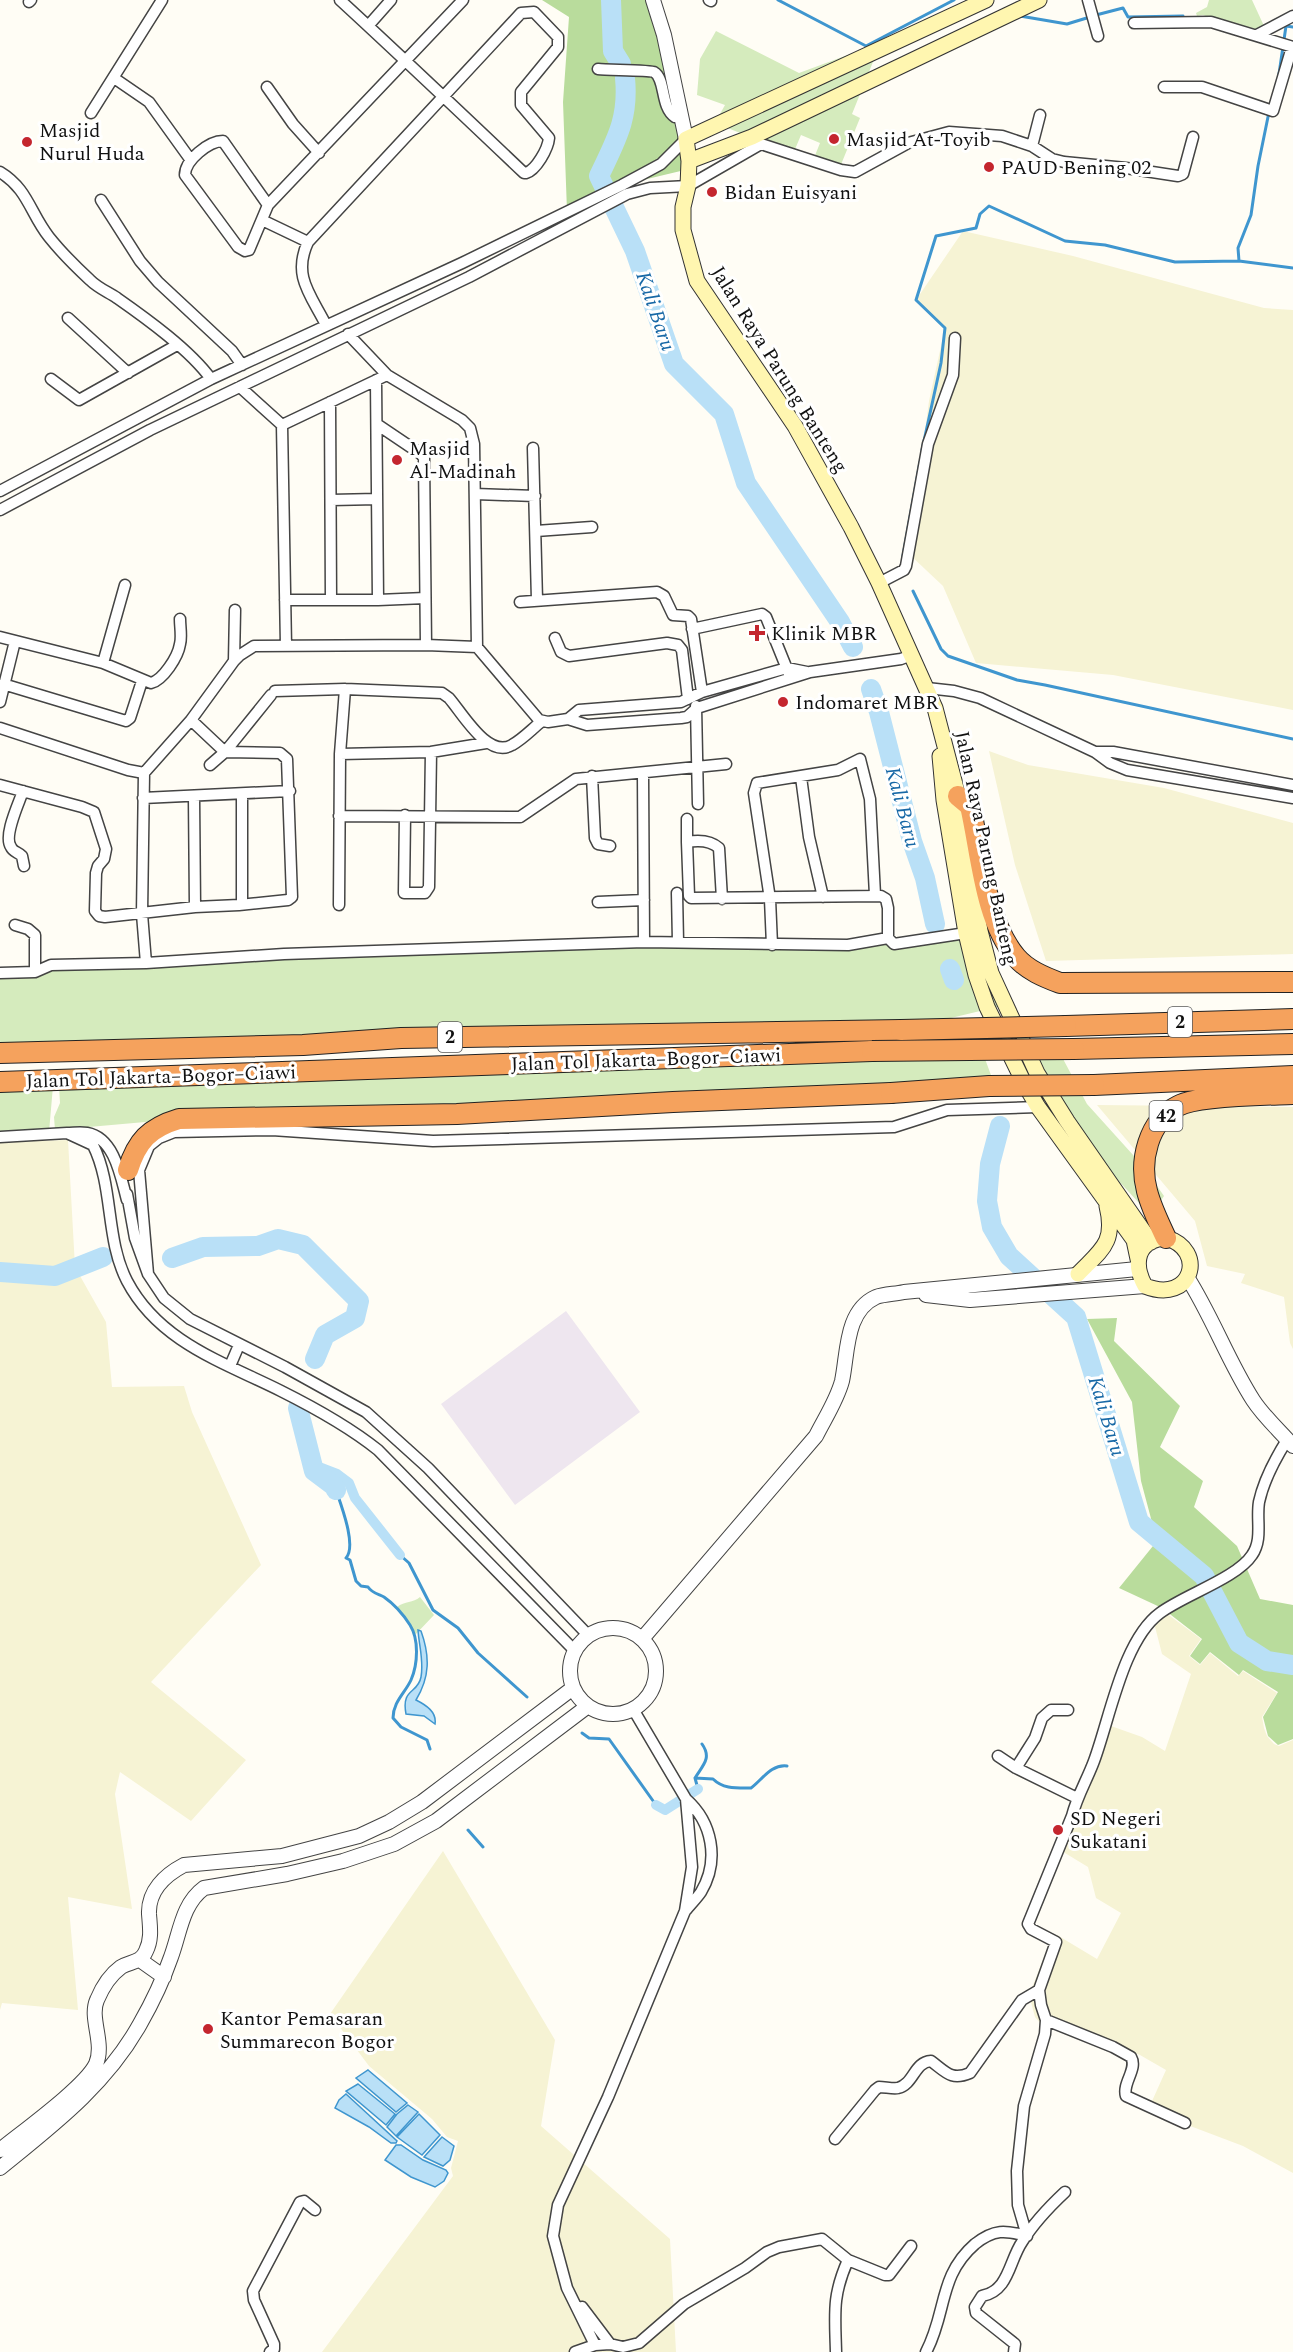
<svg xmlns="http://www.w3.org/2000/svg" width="1293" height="2352" font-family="Spectral,serif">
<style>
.industrial{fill:#eee6ef}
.farmland{fill:#f6f3d4}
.green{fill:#d5ebbd}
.forest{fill:#b9dc9c}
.water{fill:#b9e0f7;stroke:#3f96cf;stroke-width:1.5}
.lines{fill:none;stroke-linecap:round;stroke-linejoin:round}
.stream{stroke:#3f96cf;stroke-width:3}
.canal{stroke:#b9e0f7;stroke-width:10}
.river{stroke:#b9e0f7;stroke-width:20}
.minor-casing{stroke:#444;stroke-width:13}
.tertiary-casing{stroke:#444;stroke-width:16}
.secondary-casing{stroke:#333;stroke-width:17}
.motorway-casing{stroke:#222;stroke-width:22}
.minor{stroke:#fff;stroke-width:10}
.tertiary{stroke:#fff;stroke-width:14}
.secondary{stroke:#fff6b0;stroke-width:15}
.motorway{stroke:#f5a25d;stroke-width:20}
.motorway-bridge-casing{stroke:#222;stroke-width:22;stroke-linecap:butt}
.motorway-bridge{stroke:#f5a25d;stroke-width:20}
.poi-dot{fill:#c4262e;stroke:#fff;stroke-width:2}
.labels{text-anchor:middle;stroke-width:6;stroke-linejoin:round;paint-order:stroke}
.shield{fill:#fff;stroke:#585858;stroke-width:1.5}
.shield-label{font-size:18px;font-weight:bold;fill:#111}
.poi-label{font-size:20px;fill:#111;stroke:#fff;text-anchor:start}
.street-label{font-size:20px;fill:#111;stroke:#fff}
.water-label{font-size:21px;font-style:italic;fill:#1768a6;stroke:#fff}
</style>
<rect width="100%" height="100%" fill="#fffdf5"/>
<!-- industrial -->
<path class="industrial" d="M 566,1311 L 640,1412 L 515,1505 L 441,1404 Z"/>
<!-- farmland -->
<path class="farmland" d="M 963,231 L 1073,256 L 1264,308 L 1293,310 L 1293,710 L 1113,675 L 976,663 L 943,586 L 909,554 L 929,401 L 945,328 L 916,300 Z
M 989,751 L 1028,765 L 1164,788 L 1293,823 L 1293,954 L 1046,961 L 1015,865 Z
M 1097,1105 L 1293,1107 L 1293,1349 L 1290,1343 L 1284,1297 L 1241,1283 L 1245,1274 L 1207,1266 L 1195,1221 Z
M 68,1140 L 75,1267 L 106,1322 L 112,1387 L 184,1386 L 192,1412 L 261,1565 L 151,1682 L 246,1760 L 191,1821 L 120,1772 L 115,1794 L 132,1909 L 68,1897 L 78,2010 L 2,2003 L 0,2010 L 0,1142 Z
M 1162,1610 L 1201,1639 L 1189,1656 L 1200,1665 L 1210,1653 L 1238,1676 L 1243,1671 L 1277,1693 L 1262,1717 L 1264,1728 L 1267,1736 L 1274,1744 L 1279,1746 L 1293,1740 L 1293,2173 L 1243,2146 L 1148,2110 L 1166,2070 L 1140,2055 L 1105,2042 L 1103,2049 L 1041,2024 L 1035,2017 L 1029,1995 L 1053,1935 L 1057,1935 L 1097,1959 L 1121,1913 L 1096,1898 L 1088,1867 L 1060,1850 L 1111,1726 L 1142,1737 L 1165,1751 L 1191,1674 L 1162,1654 L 1153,1619 Z
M 443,1851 L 555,2040 L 541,2126 L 670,2239 L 676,2352 L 322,2352 L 453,2176 L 451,2168 L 458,2141 L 447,2137 L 432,2119 L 369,2066 L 330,2014 Z"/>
<!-- green -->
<path class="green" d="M 1209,0 L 1252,0 L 1264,26 L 1251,32 L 1203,15 L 1197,16 L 1196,13 L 1207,7 Z
M 716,31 L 799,73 L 872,46 L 879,47 L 852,114 L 860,118 L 840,167 L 814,158 L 820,143 L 801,135 L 793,154 L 715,123 L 725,105 L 697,95 L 700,59 Z
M 980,931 L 1005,1005 L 901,1030 L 0,1053 L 0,973 L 51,965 L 678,942 L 772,945 L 875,939 L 894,944 Z
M 981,1048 L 995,1086 L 179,1119 L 55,1130 L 54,1117 L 60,1103 L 59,1086 Z
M 1062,1057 L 1087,1104 L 1143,1166 L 1164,1196 L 1151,1216 L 1056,1113 L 1032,1058 Z
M 53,1086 L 49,1132 L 0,1134 L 0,1087 Z
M 420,1597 L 434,1615 L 415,1635 L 409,1622 L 397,1607 C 405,1601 413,1603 420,1597 Z"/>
<!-- forest -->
<path class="forest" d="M 542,0 L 653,0 L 689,169 L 622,185 L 567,211 L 563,102 L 569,17 Z
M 1117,1318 L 1114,1341 L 1180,1406 L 1160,1447 L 1203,1481 L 1194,1507 L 1237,1546 L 1260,1599 L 1293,1605 L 1293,1739 L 1278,1745 L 1268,1736 L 1263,1717 L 1278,1692 L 1243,1670 L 1239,1675 L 1210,1652 L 1200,1664 L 1190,1656 L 1202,1639 L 1162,1608 L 1119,1588 L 1157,1541 L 1141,1481 L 1132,1402 L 1087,1319 Z"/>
<!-- water -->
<path class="water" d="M 418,1630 L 421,1631 C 430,1656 430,1677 416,1700 C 426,1705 437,1712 435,1724 L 424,1716 L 406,1714 C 401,1688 418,1694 421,1677 C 424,1661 419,1646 418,1630 Z
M 368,2070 L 407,2103 L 396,2112 L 356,2078 Z
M 358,2084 L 395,2114 L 386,2125 L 346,2091 Z
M 346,2094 L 397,2141 L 396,2143 L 391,2143 L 369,2127 L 335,2108 L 339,2100 Z
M 408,2105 L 418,2112 L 396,2136 L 387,2127 L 397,2114 Z
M 419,2114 L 440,2135 L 422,2155 L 397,2137 Z
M 442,2137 L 454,2146 L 450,2160 L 443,2166 L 424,2157 Z
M 396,2145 L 401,2145 L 423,2160 L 446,2170 L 448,2173 L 444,2181 L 435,2187 L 411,2177 L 385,2160 Z"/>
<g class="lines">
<!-- stream -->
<path class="stream" d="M 778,0 L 866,46 L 954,0
M 1096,15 L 1123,8 L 1128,17 L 1183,16
M 1020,16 L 1067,24 L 1090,17
M 1279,74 L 1286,26 L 1293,27
M 1239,261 L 1293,268
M 922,450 L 941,363 L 945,328 L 916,300 L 936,236 L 976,228 L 980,214 L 989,206 L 1065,241 L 1105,245 L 1175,262 L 1239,261 L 1238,248 L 1251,215 L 1258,166 L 1269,112
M 903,556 L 920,462
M 913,591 L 941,649 L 948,656 L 1017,680 L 1045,685 L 1293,739
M 336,1490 C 341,1505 357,1546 346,1558 L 350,1560 L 356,1581 L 361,1586 L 368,1587 C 372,1593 378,1594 384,1597 C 394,1604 403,1614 410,1625 C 419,1639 418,1664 411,1680 C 405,1693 393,1702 393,1718 L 401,1727 L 427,1740 L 430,1749
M 400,1555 L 409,1563 L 433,1610 L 458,1628 L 478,1653 L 527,1697
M 582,1733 L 589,1738 L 609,1739 L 656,1805
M 695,1778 C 703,1765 712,1758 702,1744
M 698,1789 L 695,1778 L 713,1779 C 723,1789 736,1788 751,1788 C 762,1780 771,1764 787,1766
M 468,1830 L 483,1847"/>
<!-- canal -->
<path class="canal" d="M 311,1464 L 337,1474 L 349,1483 L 355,1498 L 400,1555
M 656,1805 L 665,1810 L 698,1789"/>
<!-- river -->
<path class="river" d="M 611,0 L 613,51 L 621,64
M 625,78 C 629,119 616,140 599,176 L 635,251 L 674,364 L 724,414 L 746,483 L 840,622 L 853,647
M 871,689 L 879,712 L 912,841 L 925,878 L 935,924
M 950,969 L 954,980
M 1000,1126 L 990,1164 L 987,1201 L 992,1227 L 1009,1256 L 1076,1317 L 1139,1522 L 1204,1576 L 1239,1643 L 1267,1661 L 1293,1665
M 172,1258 L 203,1247 L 258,1246 L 278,1239 L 303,1245 L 359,1301 L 355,1318 L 325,1335 L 315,1359
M 0,1272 L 55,1276 L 103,1257
M 298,1408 L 314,1471 L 334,1486 L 336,1490"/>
<defs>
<path id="minor" d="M 709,0 L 711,1
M 1088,0 L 1098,36
M 29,2 L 31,0
M 1134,23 L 1211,22 L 1293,47
M 368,26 L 391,0
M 1257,35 L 1293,16
M 598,69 C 607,70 650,70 654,72 C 666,79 660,107 675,117 L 681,115
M 114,78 L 149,102 L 190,159
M 267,87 L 293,124 L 319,153
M 1164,87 L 1202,87 L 1273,111 L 1292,47
M 91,113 L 162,0
M 756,140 L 761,144 L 841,170 L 855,172 L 908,143 L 949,132 L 1002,136 L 1032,146 L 1052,159 L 1064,162 L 1126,168 L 1178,176 L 1183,174 L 1193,137
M 1032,146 L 1040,115
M 0,172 C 28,189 30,213 49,237 C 61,252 76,267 90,280 C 98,288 108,292 117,298 C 147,319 190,350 211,379
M 101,200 L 140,261 L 158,282 L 232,351 L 242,365
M 268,205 L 223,141 C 209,141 185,160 185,175 L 238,247 L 245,251 L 249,250 L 268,205 L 463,0
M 262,220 L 308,242
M 68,318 L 128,373
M 326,325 C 311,295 292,276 308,242 L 521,13 L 534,12 L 558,37 L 558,47 L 521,92 L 521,105 L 549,138 C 548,149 536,170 526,173 L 524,173 C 463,115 402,57 340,0
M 348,334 L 387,375 L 462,420 L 470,428 L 474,444 L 477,647
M 51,379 L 79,400 L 177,345
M 376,380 L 378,600
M 240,387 L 282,425
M 330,402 L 331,600
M 378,425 L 421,454 L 424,458 L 426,645
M 533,448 L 537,600
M 0,491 L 211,379 L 462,263 L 622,185 L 661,164 L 686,139
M 475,494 L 535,496
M 331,500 L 377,499
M 0,510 L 150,430 L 469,277 L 627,194 L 650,188 L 688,186 L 761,144
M 536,531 L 592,527
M 879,583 L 904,570 L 906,566 L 928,444 L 953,375 L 955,338
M 285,600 L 378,600 L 425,598
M 520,602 L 657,592 L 664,596 L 673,615 L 688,616 L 691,619 L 702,692
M 692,629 L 762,614 L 766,617 L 789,674
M 0,637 L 103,663 L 151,683 C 163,680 178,657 180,644 C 182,637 180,627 180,619
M 555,638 L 561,652 L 569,656 L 667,643 L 678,645 L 682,650 L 688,699
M 286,646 L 282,425 L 387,375
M 234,661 L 235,610
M 103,663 L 125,585
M 3,684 L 126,721 L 130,718 L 142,681
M 927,688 L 954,691 L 980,698 L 1095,752 L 1110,763 L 1127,770 L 1293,798
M 275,691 L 345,689 L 442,693 L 449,698 C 463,714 488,759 512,745 C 523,739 532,729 542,721
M 0,702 L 15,641
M 696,706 L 698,804
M 568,719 L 579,710 L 681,702 L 702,692 L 787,668 L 807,672
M 191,720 L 225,752 L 280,753 L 287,759 L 292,897 L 288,900 L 239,905
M 0,728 L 128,770 L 144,773
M 1095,752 L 1113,752 L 1293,785
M 340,754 L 431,752 L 486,743
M 210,765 L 225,752 L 271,695
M 643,774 L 644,942
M 592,776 L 595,838 L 598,844 L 610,846
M 801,777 L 809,837 L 823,897
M 0,785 L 82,807 L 94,812 L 106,849 L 104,859 L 98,866 L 96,873 L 95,911 L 99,916 L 105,917 L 195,907 L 239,905 L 242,903 L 242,795
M 23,791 C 19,803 3,836 11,847 C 13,852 18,852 22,856 L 24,866
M 194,797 L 195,907
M 143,798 L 290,791
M 405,815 L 404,893 L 425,893 L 429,887 L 431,752
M 339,816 L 520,817 L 576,779 L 726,764
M 687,819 L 687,842
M 677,893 L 678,942
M 722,899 L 719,848 C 710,840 698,840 687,842 L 689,896 L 691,898 L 881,896 L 886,899 L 888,908 L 888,938
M 598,902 L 644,900
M 339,905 L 340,754 L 345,689
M 15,925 L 28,929 L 35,935 L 35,972
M 772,945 L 770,899 L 754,793 L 757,783 L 838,770 L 860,759 L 870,799 L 875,895
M 146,963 L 142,914 L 144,773 L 191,720 L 234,661 L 240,655 L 254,646 L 426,645 L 477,647 L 539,720 L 548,722 L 568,719 L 587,725 L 681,718 L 687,717 L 697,708 L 810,672 L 901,659 L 912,655
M 0,973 L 35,972 L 51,965 L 146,963 L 284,954 L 644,942 L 848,945 L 888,938 L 894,944 L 966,933
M 0,1137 L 67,1133
M 127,1194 L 135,1238 L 148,1274 L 164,1298 L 190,1319 L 285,1367 L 366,1412 L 428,1468 L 588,1635
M 127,1200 C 121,1178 115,1138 87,1133 C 81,1132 73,1133 67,1133 L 93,1145 C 114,1187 105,1238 127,1281 C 159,1342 223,1362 281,1391 C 315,1408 348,1426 378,1450 L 575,1651
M 148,1274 L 139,1170 L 149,1146 L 159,1138 L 174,1132 L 272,1130 L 433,1141 L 894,1127 L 947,1110 L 1038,1107
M 230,1366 L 239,1345
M 633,1709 L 686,1799 C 712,1822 720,1860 701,1892 C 697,1898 691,1904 686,1910
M 998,1756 L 1016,1768 L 1077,1798
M 1016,1768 L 1035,1738 L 1042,1718 L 1051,1710 L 1068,1710
M 1046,2020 L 1113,2047 L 1131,2057 C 1138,2069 1122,2083 1126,2096 L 1185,2123
M 835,2139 L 875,2090 L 879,2087 C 885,2087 893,2089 898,2088 C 914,2084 914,2062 931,2061 C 946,2072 951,2081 970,2073 L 1022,2000 L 1039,1990
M 1027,2236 L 1018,2205 L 1017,2171 L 1024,2106 L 1045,2034 L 1046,2020 L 1041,2005 L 1039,1990 L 1056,1942 L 1031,1929 L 1028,1924 L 1072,1816 C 1077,1796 1087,1780 1094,1761 C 1110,1718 1123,1640 1160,1613 C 1184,1595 1237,1578 1252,1555 C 1263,1539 1256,1520 1259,1502 C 1264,1479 1275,1459 1287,1440
M 848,2260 L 885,2275 L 889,2275 L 911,2246
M 582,2307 L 610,2344
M 595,2345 L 567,2288 L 553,2236 L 558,2205 L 608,2097 L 685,1911 L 692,1867 L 686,1799
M 270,2352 L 274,2349 L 274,2344 L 254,2300 L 253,2291 L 300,2202 L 304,2201 L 315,2210
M 575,2352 L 595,2345 L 610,2344 L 623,2347 L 639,2343 L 684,2304 L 745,2268 L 767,2252 L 779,2247 L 822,2239 L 848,2260 C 832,2296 835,2313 836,2352
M 926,2352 C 947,2313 938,2276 975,2244 C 994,2229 1005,2230 1027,2236
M 1014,2352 L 1015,2344 L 976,2313 L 975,2307 L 982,2296 C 1009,2291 1009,2261 1022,2242 C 1033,2224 1049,2207 1065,2192"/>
<path id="tertiary" d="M 653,0 L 664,35 L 686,139
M 1187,1277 C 1212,1316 1228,1361 1253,1400 C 1264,1417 1280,1431 1293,1446
M 926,1295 L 970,1300 L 1145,1286
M570 1671a43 43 0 1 1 86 0a43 43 0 1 1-86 0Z
M 642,1639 L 816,1436 C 825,1418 837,1400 842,1381 C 848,1353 845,1311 876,1297 C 884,1294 895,1294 904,1292 L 1137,1269
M 140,1960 L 164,1977
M 0,2150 C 22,2132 85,2087 96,2064 C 105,2043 89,2018 97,2000 C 102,1988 110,1975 121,1967 C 131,1961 141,1963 146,1951 C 152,1939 150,1927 149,1914 C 148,1891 165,1875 184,1865 L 282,1856 L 359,1836 L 389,1822 L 422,1802 L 573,1688
M 0,2168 C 53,2125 106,2085 140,2024 C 152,2003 163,1980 171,1957 C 180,1933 182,1904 204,1888 L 287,1874 L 343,1861 L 394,1844 L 436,1821 L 588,1706"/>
<path id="secondary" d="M 986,0 L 686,139 L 689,161 L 688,186 L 683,207 L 683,230 L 697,281 L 795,426 L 851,527 L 879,583 L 935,708 L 958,796 L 980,931 L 991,973 L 1037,1073 L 1067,1121 L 1151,1242
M 689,161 L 752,137 L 1039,0
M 940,756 L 944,800 L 966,933 L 976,975 L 987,1007 L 1024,1083 L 1038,1107 L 1134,1240 L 1138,1259
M 1166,1238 C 1207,1249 1193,1305 1145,1286 C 1133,1264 1136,1240 1166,1238 Z
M 1078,1274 C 1101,1250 1116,1243 1107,1206"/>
<path id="motorway" d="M 958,796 L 970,806 C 981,853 984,919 1016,957 C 1027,970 1044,977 1060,983 L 1293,982
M 1066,1026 L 1293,1019
M 1074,1049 L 1293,1044
M 0,1053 L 303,1045 L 401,1038 L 901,1030
M 0,1082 L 872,1051
M 1094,1085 L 1293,1076
M 128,1170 C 137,1141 149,1128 179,1119 L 457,1114 L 673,1102 L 891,1093
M 1166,1238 C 1159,1223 1151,1207 1147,1191 C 1139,1161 1148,1121 1178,1106 C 1199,1095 1267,1095 1293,1094"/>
</defs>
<!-- minor casing -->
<use href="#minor" class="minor-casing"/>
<!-- tertiary casing -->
<use href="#tertiary" class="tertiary-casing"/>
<!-- secondary casing -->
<use href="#secondary" class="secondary-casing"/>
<!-- motorway casing -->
<use href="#motorway" class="motorway-casing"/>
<!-- minor -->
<use href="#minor" class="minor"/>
<!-- tertiary -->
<use href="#tertiary" class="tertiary"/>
<!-- secondary -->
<use href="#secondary" class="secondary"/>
<!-- motorway -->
<use href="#motorway" class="motorway"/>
<defs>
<path id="motorway-bridge" d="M 901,1030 L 1066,1026
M 872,1051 L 1074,1049
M 891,1093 L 989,1086 L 1094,1085"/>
</defs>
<!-- motorway-bridge casing -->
<use href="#motorway-bridge" class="motorway-bridge-casing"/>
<!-- motorway-bridge -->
<use href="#motorway-bridge" class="motorway-bridge"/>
</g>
<!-- markers -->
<g class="poi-dot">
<circle cx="834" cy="139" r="6"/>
<circle cx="27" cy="142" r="6"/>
<circle cx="989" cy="167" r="6"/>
<circle cx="712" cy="192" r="6"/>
<circle cx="397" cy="460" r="6"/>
<path d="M754 624h6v6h6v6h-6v6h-6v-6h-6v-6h6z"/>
<circle cx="783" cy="702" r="6"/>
<circle cx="1058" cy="1830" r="6"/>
<circle cx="208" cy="2029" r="6"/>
</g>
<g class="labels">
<!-- shield labels -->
<g class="shield">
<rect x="1168" y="1007" width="24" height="30" rx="4.5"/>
<rect x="438" y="1022" width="24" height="30" rx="4.5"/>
<rect x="1149.5" y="1101" width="33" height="30" rx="4.5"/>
</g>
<g class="shield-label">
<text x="1180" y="1028">2</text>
<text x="450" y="1043">2</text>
<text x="1166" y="1122">42</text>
</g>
<!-- poi labels -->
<g class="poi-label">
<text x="39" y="137">Masjid<tspan x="39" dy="23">Nurul Huda</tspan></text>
<text x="846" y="146">Masjid At-Toyib</text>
<text x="1001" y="174">PAUD Bening 02</text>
<text x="724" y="199">Bidan Euisyani</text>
<text x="409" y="455">Masjid<tspan x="409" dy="23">Al-Madinah</tspan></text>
<text x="771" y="640">Klinik MBR</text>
<text x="795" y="709">Indomaret MBR</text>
<text x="1070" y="1825">SD Negeri<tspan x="1070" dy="23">Sukatani</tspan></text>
<text x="220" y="2025">Kantor Pemasaran<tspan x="220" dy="23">Summarecon Bogor</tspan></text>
</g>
<!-- street labels -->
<g class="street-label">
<text transform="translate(780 369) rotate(58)" y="7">Jalan Raya Parung Banteng</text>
<text transform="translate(987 848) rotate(78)" y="7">Jalan Raya Parung Banteng</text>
<text transform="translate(646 1059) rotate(-2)" y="7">Jalan Tol Jakarta–Bogor–Ciawi</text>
<text transform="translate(161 1076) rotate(-2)" y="7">Jalan Tol Jakarta–Bogor–Ciawi</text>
</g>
<!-- water labels -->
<g class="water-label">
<text transform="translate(656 311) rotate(71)" y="7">Kali Baru</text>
<text transform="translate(903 807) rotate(75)" y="7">Kali Baru</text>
<text transform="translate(1107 1416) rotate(73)" y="7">Kali Baru</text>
</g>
</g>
</svg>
